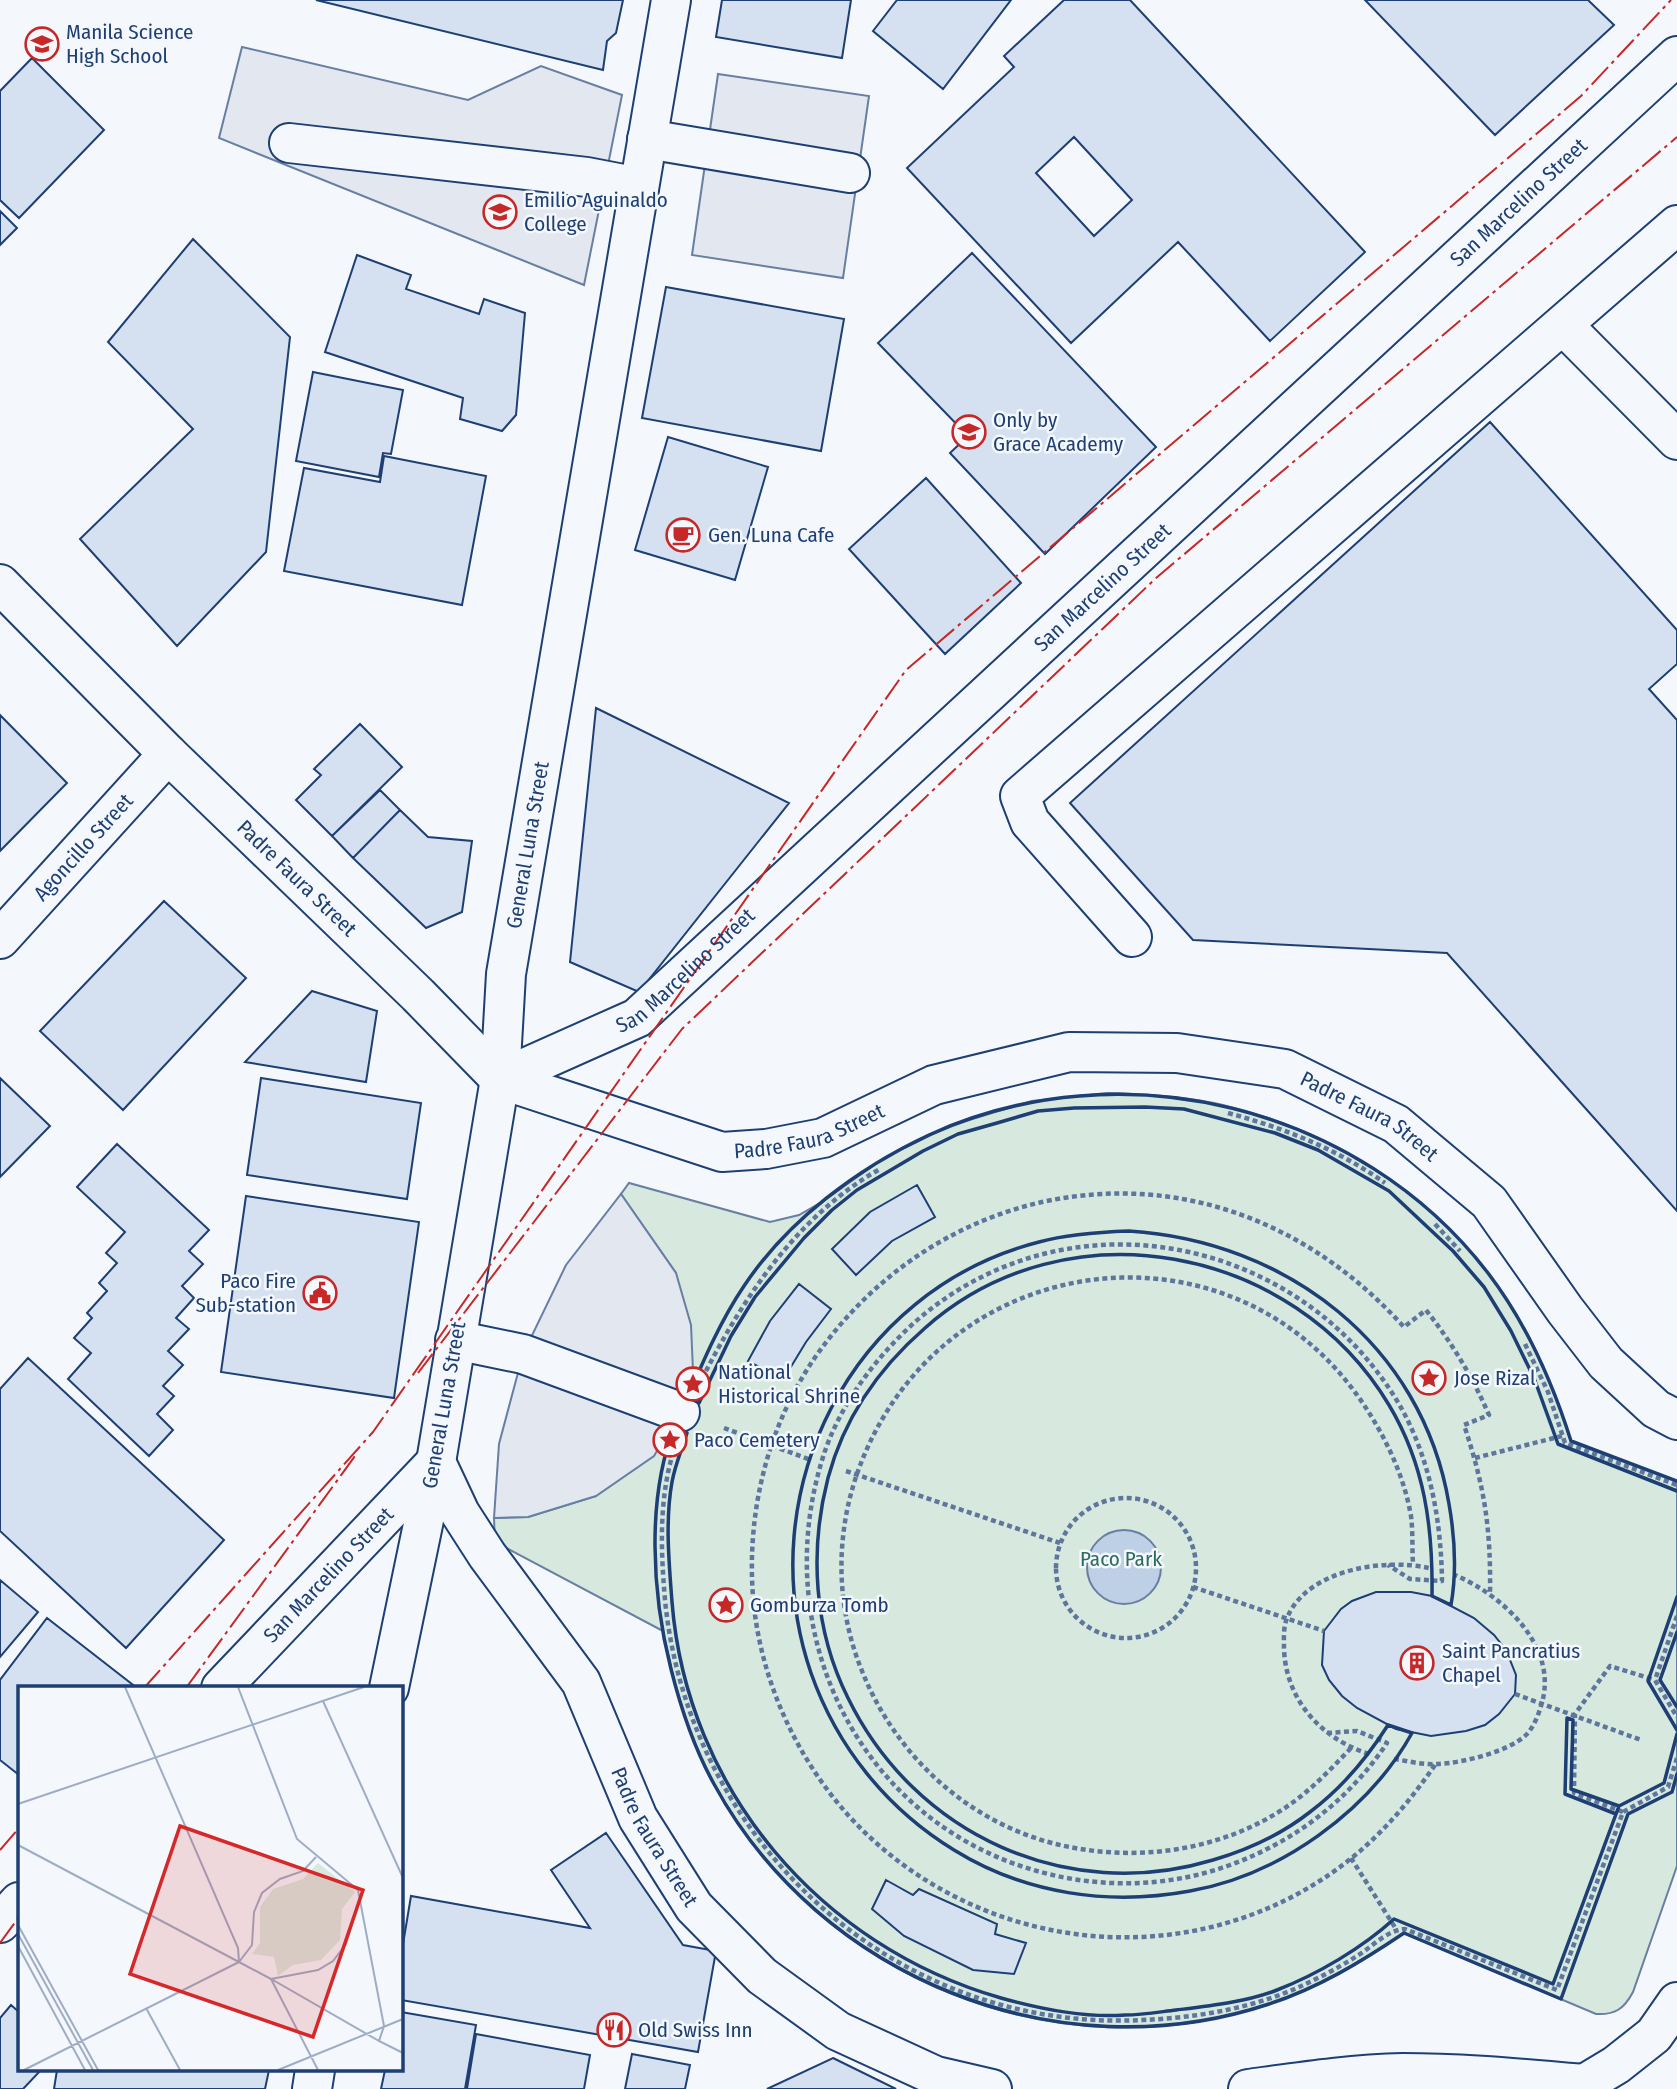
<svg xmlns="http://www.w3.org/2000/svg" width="1677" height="2089" font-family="'Fira Sans Condensed',sans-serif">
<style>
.green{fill:#d7e8df;stroke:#687fa3;stroke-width:2}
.parking{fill:#e3e8f0;stroke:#687fa3;stroke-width:2}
.water{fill:#bed0e5;stroke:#687fa3;stroke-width:2}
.building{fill:#d5e0f0;stroke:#1d3f73;stroke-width:2;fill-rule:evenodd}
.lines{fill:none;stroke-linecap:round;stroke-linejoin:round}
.minor-casing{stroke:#1d3f73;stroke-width:42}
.major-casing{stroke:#1d3f73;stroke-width:42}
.path{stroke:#5e769c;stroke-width:4.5;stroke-dasharray:5 3.5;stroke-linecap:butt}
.minor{stroke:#f4f7fb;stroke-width:38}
.major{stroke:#f4f7fb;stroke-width:38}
.wall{stroke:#1d3f73;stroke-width:3.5}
.power{stroke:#c62828;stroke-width:2;stroke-dasharray:24 5 3.5 5;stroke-linecap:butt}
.labels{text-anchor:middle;stroke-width:5;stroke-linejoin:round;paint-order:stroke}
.poi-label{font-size:21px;fill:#1d3f73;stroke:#f4f7fb;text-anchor:start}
.street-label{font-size:21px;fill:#1d3f73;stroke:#f4f7fb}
.park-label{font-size:21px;fill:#2c6c60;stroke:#f4f7fb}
.inset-road{fill:none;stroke:#9eadc5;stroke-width:2}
.view{fill:#d62828;fill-opacity:0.15;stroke:#d62828;stroke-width:3.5}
.inset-edge{fill:none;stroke:#1d3f73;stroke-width:3.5}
</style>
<rect width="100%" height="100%" fill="#f4f7fb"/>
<!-- green -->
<path class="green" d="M 1107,1093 C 1145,1094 1185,1096 1223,1105 C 1339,1132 1448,1205 1511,1306 C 1538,1349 1556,1394 1571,1441 L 1677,1481 L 1677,1866 L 1633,1992 C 1624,2009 1615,2015 1596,2014 L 1404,1933 C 1361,1962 1318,1988 1269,2004 C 1056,2075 824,1980 715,1786 C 688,1738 674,1685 663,1631 L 495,1542 L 494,1518 L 528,1517 L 596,1496 L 676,1273 L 621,1194 L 629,1183 L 770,1222 L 799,1215 L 825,1200 L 884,1158 L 949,1126 L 1032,1101 Z"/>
<!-- parking -->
<path class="parking" d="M 242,47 L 468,100 L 541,66 L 622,95 L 584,285 L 219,138 Z
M 718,74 L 869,96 L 843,278 L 692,255 Z
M 621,1194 L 676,1273 L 691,1325 L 693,1371 L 680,1412 L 654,1456 L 596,1496 L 528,1517 L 494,1518 L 499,1444 L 523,1354 L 566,1265 Z"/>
<!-- water -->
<path class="water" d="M1087 1567a37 37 0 1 1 74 0a37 37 0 1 1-74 0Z"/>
<!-- building -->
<path class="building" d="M 316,0 L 623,0 L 616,33 L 607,41 L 603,70 Z
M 722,0 L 851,0 L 842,58 L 716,37 Z
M 897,0 L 1011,0 L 943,89 L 873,31 Z
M 1064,0 L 1130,0 L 1365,252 L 1270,341 L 1178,242 L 1071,343 L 907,168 L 1014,67 L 1004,56 ZM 1074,137 L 1132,200 L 1094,236 L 1036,173 Z
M 1365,0 L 1588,0 L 1614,25 L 1495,135 Z
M 32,58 L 104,130 L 19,218 L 0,200 L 0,91 Z
M 0,211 L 17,228 L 0,245 Z
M 193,239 L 290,337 L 266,552 L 177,646 L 80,539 L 193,429 L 108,342 Z
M 972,253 L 1156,447 L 1045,554 L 950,453 L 968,436 L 878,343 Z
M 357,255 L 411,275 L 406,289 L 479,314 L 484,299 L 525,313 L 516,415 L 502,431 L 460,419 L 463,398 L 325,352 Z
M 666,287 L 844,319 L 821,451 L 642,418 Z
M 313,372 L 403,390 L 391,454 L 383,453 L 379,477 L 296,461 Z
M 1490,422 L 1677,630 L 1677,664 L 1649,689 L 1677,720 L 1677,1211 L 1447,953 L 1193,940 L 1070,803 Z
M 668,437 L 768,467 L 735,580 L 635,550 Z
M 384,456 L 486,476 L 462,605 L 284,571 L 304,468 L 380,482 Z
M 926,478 L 1021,583 L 945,654 L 849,549 Z
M 596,708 L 789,803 L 639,992 L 570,962 Z
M 0,715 L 67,783 L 0,851 Z
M 360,724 L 402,767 L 332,836 L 296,800 L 321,775 L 314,769 Z
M 380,790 L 400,810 L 353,858 L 332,836 Z
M 400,810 L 428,837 L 472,841 L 462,912 L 426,928 L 353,858 Z
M 164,901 L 246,978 L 123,1110 L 40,1031 Z
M 312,991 L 377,1011 L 366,1082 L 245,1062 Z
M 0,1078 L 50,1126 L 0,1177 Z
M 261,1078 L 421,1103 L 407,1199 L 247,1175 Z
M 117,1144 L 209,1230 L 189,1251 L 203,1264 L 182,1286 L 194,1298 L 176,1318 L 189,1329 L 168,1351 L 183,1365 L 163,1386 L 174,1396 L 157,1414 L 173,1430 L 149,1456 L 68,1379 L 91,1353 L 74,1338 L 92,1318 L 87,1313 L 107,1291 L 99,1283 L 117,1263 L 106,1253 L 125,1232 L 77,1187 Z
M 917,1185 L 935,1217 L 892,1241 L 856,1275 L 832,1249 L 870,1212 Z
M 246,1196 L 419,1222 L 394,1398 L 221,1372 Z
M 799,1284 L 831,1309 L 806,1342 L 783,1380 L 748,1361 L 770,1321 Z
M 28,1358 L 224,1540 L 126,1648 L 0,1531 L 0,1389 Z
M 0,1580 L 38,1612 L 0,1657 Z
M 1376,1592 L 1411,1592 L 1432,1596 L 1474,1618 L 1494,1635 L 1506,1650 L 1516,1675 L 1515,1694 L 1499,1714 L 1485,1725 L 1466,1731 L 1431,1736 L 1396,1729 L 1357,1708 L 1342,1696 L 1329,1680 L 1322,1665 L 1324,1631 L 1341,1609 L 1352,1601 Z
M 47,1618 L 137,1688 L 19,1688 L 19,1775 L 0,1760 L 0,1680 Z
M 606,1833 L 683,1945 L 716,1951 L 698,2052 L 401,2000 L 401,1956 L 411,1896 L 590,1928 L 551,1870 Z
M 886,1880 L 913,1895 L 919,1889 L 997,1924 L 995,1934 L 1026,1943 L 1014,1974 L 973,1970 L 904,1936 L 872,1909 Z
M 11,2005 L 19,2012 L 19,2070 L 41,2070 L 23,2089 L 0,2089 L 0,2018 Z
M 401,2012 L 476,2025 L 465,2089 L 381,2089 L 385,2070 L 401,2070 Z
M 476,2034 L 590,2055 L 584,2089 L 467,2089 Z
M 632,2054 L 690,2065 L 685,2089 L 625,2089 Z
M 833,2058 L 896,2089 L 767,2089 Z
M 57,2070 L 269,2070 L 265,2089 L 54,2089 Z"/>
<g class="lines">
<defs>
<g id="minor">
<path d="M 647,139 L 850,173"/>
<path d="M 289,143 L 587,177 L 639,187"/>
<path d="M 1563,325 L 1677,440"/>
<path id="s1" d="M 0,584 L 168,754 L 418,995 L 500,1079"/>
<path d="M 1132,937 L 1030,822 L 1020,796 L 1677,225"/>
<path id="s2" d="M 0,939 L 168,754"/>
<path id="s3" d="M 500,1079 L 506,974 L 671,0"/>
<path d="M 455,1340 L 523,1354 L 680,1412"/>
<path d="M 389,1688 L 436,1462"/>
<path d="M 312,2089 L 315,2070"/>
</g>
<g id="major">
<path id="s4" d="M 500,1079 L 637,1018 L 1677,56"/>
<path id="s5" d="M 500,1079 L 722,1152 L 766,1149 L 823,1138 L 934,1085 L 1069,1052 L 1177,1053 L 1285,1069 L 1396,1124 L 1489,1202 L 1565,1310 L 1606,1363 L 1656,1409 L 1677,1420"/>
<path id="s6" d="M 436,1462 L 460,1513 L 487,1555 L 581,1682 L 638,1818 L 694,1907 L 762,1976 L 838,2031 L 936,2076 L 992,2089"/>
<path d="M 436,1462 L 500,1079"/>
<path id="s7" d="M 221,1688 L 436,1462"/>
<path d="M 0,1923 L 19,1902"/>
<path d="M 1248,2089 C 1299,2082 1351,2074 1403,2073 C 1464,2073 1525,2079 1586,2084"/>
<path d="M 1576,2089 L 1616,2065 L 1654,2035 L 1677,2002"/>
</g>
</defs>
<!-- minor casing -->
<use href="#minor" class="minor-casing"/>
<!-- major casing -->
<use href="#major" class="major-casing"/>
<!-- path -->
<path class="path" d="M 1228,1113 C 1284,1128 1337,1149 1385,1183
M 1435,1224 L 1460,1251
M 1525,1344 L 1548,1392 L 1565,1443 L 1677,1485
M 706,1371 C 747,1292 800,1214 880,1169
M 724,1428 L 811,1460
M 1475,1458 L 1562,1436
M 671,1460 C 659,1506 661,1553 665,1600 C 689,1842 895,2033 1142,2020 C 1194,2018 1249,2009 1297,1988 C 1317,1979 1338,1968 1357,1956 C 1372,1947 1387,1930 1405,1929 L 1557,1990 L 1623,1812 L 1668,1787 L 1677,1758
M 846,1471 L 1060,1543
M1056 1568a70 70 0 1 1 140 0a70 70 0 1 1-140 0Z
M 1193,1587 L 1324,1631
M 1677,1616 L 1655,1680 L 1677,1717
M 1515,1694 L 1641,1740
M 1327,1733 L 1357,1731 L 1387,1743 C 1349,1800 1294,1842 1230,1865 C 1178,1884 1122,1888 1067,1878 C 871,1842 764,1644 823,1457 C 839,1406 875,1358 915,1322 C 1066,1189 1298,1234 1399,1404 C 1430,1458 1441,1519 1442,1581 L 1410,1579 L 1388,1565
M 1351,1748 C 1332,1768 1314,1787 1292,1803 C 1224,1852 1132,1864 1052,1843 C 965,1820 895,1754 862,1671 C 833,1600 835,1521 866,1451 C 957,1243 1238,1215 1364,1405 C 1386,1438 1404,1476 1411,1516 C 1413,1531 1412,1548 1413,1564
M 1369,1754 C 1322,1739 1286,1701 1284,1649 C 1284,1639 1283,1628 1287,1618 C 1307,1569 1385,1558 1429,1568
M 1394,1759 C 1408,1761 1423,1765 1437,1764 C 1462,1763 1509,1752 1527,1734 C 1534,1726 1538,1716 1541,1706 C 1560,1648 1504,1596 1455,1575
M 1435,1765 C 1408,1804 1378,1839 1340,1867 C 1188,1979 974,1954 848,1815 C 790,1750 754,1664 752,1577 C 750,1499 771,1421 816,1356 C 870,1279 949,1223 1042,1202 C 1181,1172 1310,1223 1404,1327 L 1426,1310 C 1452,1343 1472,1376 1489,1415 L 1464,1425 C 1485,1488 1491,1529 1490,1595
M 1623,1812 L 1574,1793 L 1575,1714 L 1610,1666 L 1655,1680
M 1351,1858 L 1396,1929"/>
<!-- minor -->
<use href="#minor" class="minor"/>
<!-- major -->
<use href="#major" class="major"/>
<!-- wall -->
<path class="wall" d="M 1129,1231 C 1286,1241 1422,1344 1449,1504 C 1455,1538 1457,1571 1451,1605 L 1432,1596 C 1433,1528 1425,1465 1389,1405 C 1293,1245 1067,1202 925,1328 C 879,1368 844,1418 828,1478 C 809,1551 814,1630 848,1698 C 915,1835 1067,1904 1213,1860 C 1247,1850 1282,1834 1310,1812 C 1342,1788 1367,1758 1388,1725 L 1412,1733 C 1368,1812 1280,1875 1190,1891 C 1109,1906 1025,1894 954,1850 C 887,1809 837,1747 811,1673 C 749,1493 851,1290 1039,1242 C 1068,1234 1099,1232 1129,1231 Z
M 1677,1481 L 1571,1441 C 1552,1381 1527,1324 1488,1273 C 1360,1106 1121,1047 929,1135 C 858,1168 788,1220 744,1286 C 721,1320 704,1359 688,1397 L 699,1403 L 731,1336 L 755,1297 L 804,1238 L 832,1210 L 857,1190 L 923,1151 L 958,1134 L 997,1123 L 1038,1111 L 1074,1108 L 1145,1107 L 1184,1109 L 1275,1133 L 1318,1150 L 1389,1191 L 1453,1251 L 1484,1287 L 1511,1331 L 1534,1378 L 1558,1444 L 1677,1491
M 1677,1597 L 1648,1681 L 1677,1730
M 1677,1632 L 1660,1680 L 1677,1707
M 1567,1718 L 1573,1720 L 1571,1789 L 1619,1806 L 1616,1814 L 1565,1794 Z
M 1677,1734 L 1664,1783 L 1619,1806 L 1553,1984 L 1394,1919 C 1362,1948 1318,1974 1277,1990 C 1246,2002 1209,2006 1176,2010 C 1159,2012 1142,2015 1125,2015 C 1085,2018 1040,2009 1001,1998 C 820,1946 687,1790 672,1602 C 669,1562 665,1521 672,1482 C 675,1465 682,1449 687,1433 L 675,1426 C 646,1497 652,1595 671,1669 C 681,1709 694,1748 714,1784 C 819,1978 1059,2074 1269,2004 C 1318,1988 1361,1962 1404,1933 L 1561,1999 L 1628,1814 L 1672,1792 L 1677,1774"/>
<!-- power -->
<path class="power" d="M 418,1373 L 682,1029 L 1155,579 L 1677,137
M 144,1688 L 373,1432 L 906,670 L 1581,96 L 1671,0
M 186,1688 L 355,1456
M 0,1850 L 19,1828
M 0,1943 L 19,1917"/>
</g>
<!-- icons -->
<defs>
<symbol id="school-ring" viewBox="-11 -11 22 22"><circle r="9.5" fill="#f4f7fb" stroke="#c62828" stroke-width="1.5"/><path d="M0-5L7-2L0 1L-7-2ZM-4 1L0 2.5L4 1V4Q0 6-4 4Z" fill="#c62828"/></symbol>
<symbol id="university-ring" viewBox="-11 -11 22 22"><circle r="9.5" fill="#f4f7fb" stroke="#c62828" stroke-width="1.5"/><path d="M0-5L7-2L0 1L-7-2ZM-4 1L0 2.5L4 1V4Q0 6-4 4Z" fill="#c62828"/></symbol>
<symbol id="cafe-ring" viewBox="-11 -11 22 22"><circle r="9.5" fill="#f4f7fb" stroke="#c62828" stroke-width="1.5"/><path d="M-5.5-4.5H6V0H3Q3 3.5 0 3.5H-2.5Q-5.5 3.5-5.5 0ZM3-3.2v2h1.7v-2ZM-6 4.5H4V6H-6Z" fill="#c62828"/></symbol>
<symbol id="civic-ring" viewBox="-11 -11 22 22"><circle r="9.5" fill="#f4f7fb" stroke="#c62828" stroke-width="1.5"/><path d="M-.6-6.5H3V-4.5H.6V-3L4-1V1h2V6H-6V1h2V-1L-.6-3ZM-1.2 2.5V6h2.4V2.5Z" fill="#c62828"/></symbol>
<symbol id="sight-ring" viewBox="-11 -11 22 22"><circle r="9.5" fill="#f4f7fb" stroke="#c62828" stroke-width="1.5"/><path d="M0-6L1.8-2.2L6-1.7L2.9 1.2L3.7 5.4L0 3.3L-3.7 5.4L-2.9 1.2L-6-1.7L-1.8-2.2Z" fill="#c62828"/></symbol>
<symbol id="building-ring" viewBox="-11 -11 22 22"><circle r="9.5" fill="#f4f7fb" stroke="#c62828" stroke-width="1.5"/><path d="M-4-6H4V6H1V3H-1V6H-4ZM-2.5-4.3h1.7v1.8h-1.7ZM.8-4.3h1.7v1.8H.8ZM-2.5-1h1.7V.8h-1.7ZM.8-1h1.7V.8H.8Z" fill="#c62828"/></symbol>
<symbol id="restaurant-ring" viewBox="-11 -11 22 22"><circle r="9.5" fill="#f4f7fb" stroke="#c62828" stroke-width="1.5"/><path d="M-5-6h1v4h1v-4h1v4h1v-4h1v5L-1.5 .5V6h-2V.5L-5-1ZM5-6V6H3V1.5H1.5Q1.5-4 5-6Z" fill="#c62828"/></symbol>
</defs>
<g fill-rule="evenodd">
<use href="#school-ring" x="23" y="25" width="38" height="38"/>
<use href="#university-ring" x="481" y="193" width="38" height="38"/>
<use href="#school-ring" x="950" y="413" width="38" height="38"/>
<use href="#cafe-ring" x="664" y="516" width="38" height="38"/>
<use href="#civic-ring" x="301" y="1274" width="38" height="38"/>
<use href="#sight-ring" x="1410" y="1359" width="38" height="38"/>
<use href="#sight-ring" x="674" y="1365" width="38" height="38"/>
<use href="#sight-ring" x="651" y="1421" width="38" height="38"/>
<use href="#sight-ring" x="707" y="1586" width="38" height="38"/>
<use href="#building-ring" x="1398" y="1644" width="38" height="38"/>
<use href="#restaurant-ring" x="595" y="2011" width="38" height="38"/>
</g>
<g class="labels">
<!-- poi labels -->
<g class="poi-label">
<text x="66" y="39">Manila Science<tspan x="66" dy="24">High School</tspan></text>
<text x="524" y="207">Emilio Aguinaldo<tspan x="524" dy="24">College</tspan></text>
<text x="993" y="427">Only by<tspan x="993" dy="24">Grace Academy</tspan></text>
<text x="708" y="542">Gen. Luna Cafe</text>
<text x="296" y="1288" text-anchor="end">Paco Fire<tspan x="296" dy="24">Sub-station</tspan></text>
<text x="718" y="1379">National<tspan x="718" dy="24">Historical Shrine</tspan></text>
<text x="1454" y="1385">Jose Rizal</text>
<text x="694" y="1447">Paco Cemetery</text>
<text x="750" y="1612">Gomburza Tomb</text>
<text x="1442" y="1658">Saint Pancratius<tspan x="1442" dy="24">Chapel</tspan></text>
<text x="638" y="2037">Old Swiss Inn</text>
</g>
<!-- street labels -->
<g class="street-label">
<text dy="7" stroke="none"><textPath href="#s4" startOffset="1351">San Marcelino Street</textPath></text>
<text dy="7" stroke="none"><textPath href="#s4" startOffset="784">San Marcelino Street</textPath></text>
<text dy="7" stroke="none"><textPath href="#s3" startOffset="236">General Luna Street</textPath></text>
<text dy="7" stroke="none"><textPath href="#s2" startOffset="124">Agoncillo Street</textPath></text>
<text dy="7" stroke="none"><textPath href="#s1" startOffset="418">Padre Faura Street</textPath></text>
<text dy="7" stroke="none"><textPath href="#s4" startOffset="217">San Marcelino Street</textPath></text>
<text dy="7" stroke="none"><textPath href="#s5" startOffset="912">Padre Faura Street</textPath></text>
<text dy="7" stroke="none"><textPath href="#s5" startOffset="324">Padre Faura Street</textPath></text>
<text transform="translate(444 1405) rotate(-80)" y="7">General Luna Street</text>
<text dy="7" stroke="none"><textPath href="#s7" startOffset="156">San Marcelino Street</textPath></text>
<text dy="7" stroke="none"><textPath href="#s6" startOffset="436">Padre Faura Street</textPath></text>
</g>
<!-- park labels -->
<g class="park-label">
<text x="1121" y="1566">Paco Park</text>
</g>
</g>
<!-- overview -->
<g transform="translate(18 1686)">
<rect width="385" height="385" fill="#f4f7fb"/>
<path d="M 300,177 L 337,206 L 324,223 L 322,254 L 303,274 L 275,279 L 260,290 L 256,271 L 234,268 L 242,257 L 242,221 L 255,203 L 285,193 Z" fill="#d7e8df"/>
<path class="inset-road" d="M 107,1 L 220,262 L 221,276M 220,1 L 279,153 L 340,204 L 366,340 L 361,355 L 385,367M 305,15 L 385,192M 0,118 L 346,1M 0,159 L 221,276M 0,239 L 80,384M 0,248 L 75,384M 0,260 L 67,384M 221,276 L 234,259 L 236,226 L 244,207 L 262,193 L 285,185 L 298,171M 221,276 L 253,293M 253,293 L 300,284 L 315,275 L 328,258 L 342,212M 253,293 L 300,384M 255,294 L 361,355M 128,322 L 162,384M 6,384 L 221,276M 260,384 L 385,333"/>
<path class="view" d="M 162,140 L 345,204 L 295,351 L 112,288 Z"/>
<rect width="385" height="385" class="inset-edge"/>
</g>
</svg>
